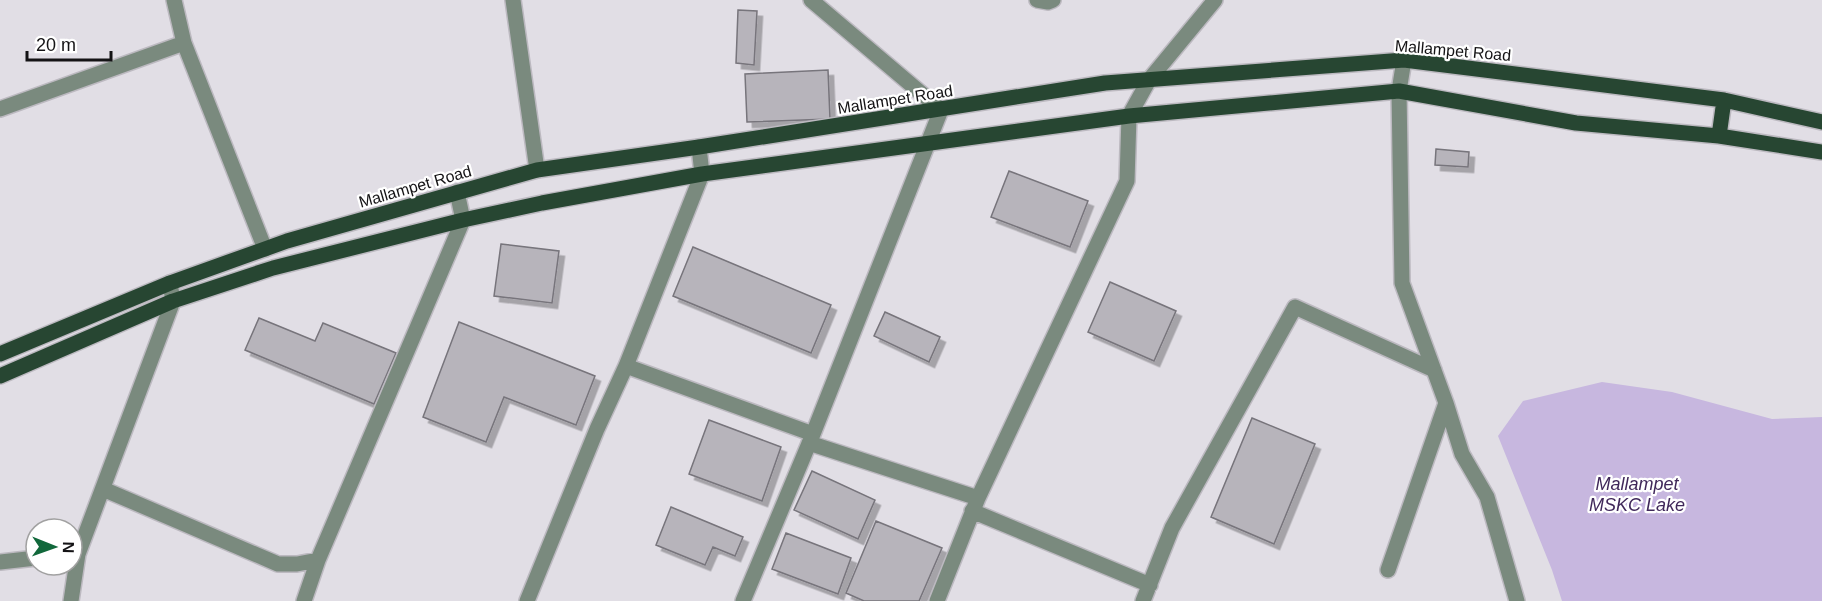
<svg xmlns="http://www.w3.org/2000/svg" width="1822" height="601" font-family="Helvetica,sans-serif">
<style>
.water{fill:#c7b7df}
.building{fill:#b7b4bb;stroke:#77747b;stroke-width:1.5;filter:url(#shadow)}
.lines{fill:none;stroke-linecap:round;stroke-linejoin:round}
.minor-casing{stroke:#bcb9c0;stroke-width:18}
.major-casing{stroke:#bcb9c0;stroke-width:18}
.minor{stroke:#7a8a7e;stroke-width:15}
.major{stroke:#274632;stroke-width:15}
.labels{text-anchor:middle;stroke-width:4.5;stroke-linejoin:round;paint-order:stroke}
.street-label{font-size:16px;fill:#141315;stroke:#fff}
.water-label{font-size:18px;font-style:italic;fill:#40285a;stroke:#fff}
</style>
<defs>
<filter id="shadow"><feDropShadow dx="5.5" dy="5.5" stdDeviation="0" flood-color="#0004"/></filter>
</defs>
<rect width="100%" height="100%" fill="#e1dee5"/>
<!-- water -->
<path class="water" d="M 1602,382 L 1672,392 L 1772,419 L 1822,417 L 1822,601 L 1562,601 L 1552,570 L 1498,436 L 1523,401 Z"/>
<!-- building -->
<path class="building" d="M 738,10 L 757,11 L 754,65 L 736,63 Z
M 828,70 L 830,119 L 747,122 L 745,74 Z
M 1436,149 L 1469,152 L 1468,167 L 1435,165 Z
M 1009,171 L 1088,201 L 1070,247 L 991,217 Z
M 501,244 L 559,251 L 552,303 L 494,296 Z
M 693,247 L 831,305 L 811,353 L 673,296 Z
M 1110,282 L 1176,311 L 1154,361 L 1088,332 Z
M 885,312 L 940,337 L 929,362 L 874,336 Z
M 259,318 L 315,341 L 323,323 L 396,353 L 374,404 L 245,350 Z
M 459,322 L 595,376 L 576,425 L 504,397 L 486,442 L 423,417 Z
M 1252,418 L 1315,444 L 1274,544 L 1211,517 Z
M 709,420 L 781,447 L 762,501 L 689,474 Z
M 812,471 L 875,500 L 858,539 L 794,510 Z
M 671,507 L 743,537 L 735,556 L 713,547 L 705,565 L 656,545 Z
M 876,521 L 942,548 L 919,601 L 864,601 L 846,593 Z
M 786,533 L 851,558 L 838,594 L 772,569 Z"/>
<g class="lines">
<defs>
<path id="minor" d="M 174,0 L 184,43 L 265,249
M 513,0 L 537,170
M 1037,0 L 1048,2 L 1053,0
M 1404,60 L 1399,91 L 1402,283 L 1446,403 L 1462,454 L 1487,497 L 1517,601
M 0,109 L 184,43
M 626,366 L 813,434
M 809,443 L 978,498
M 103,489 L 278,564 L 297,564 L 318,560 L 463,220 L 457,192
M 972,511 L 1150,585
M 0,562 L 36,558
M 1388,570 L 1446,403
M 71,601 L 78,554 L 173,301 L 170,283
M 304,601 L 318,560
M 527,601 L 597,429 L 626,366 L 702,174 L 699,147
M 743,601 L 813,434 L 941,110 L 811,0
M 937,601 L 978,498 L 1127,181 L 1129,116 L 1149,80 L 1215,0
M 1143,601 L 1172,528 L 1295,307 L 1434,370"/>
<path id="major" d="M 1719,136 L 1724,100
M 0,354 L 170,283 L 287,241 L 537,170 L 699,147 L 1105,83 L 1404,60 L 1724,100 L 1822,122
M 0,376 L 173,301 L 273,268 L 463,220 L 542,203 L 702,174 L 1129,116 L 1399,91 L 1576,123 L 1719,136 L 1822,152"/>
</defs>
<!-- minor casing -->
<use href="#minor" class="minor-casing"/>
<!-- major casing -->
<use href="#major" class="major-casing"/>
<!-- minor -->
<use href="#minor" class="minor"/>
<!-- major -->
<use href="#major" class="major"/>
</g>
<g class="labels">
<!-- street labels -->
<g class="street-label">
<text transform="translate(1453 50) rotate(5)" y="6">Mallampet Road</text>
<text transform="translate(895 99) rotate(-9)" y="6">Mallampet Road</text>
<text transform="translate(415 186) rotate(-16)" y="6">Mallampet Road</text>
</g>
<!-- water labels -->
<g class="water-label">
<text x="1637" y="490">Mallampet<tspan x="1637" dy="21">MSKC Lake</tspan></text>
</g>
</g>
<!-- north arrow -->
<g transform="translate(54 547) rotate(91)"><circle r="28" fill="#ffffff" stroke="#a1a1a1" stroke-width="1.5"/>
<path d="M0-4.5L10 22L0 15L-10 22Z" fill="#11683b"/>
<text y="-9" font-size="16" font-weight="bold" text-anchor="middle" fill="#141315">N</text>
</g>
<!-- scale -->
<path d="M27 51v9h84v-9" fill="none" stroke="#141315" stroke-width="3"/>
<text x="36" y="51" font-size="18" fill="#141315" stroke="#ffffff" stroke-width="4.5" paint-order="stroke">20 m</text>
</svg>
